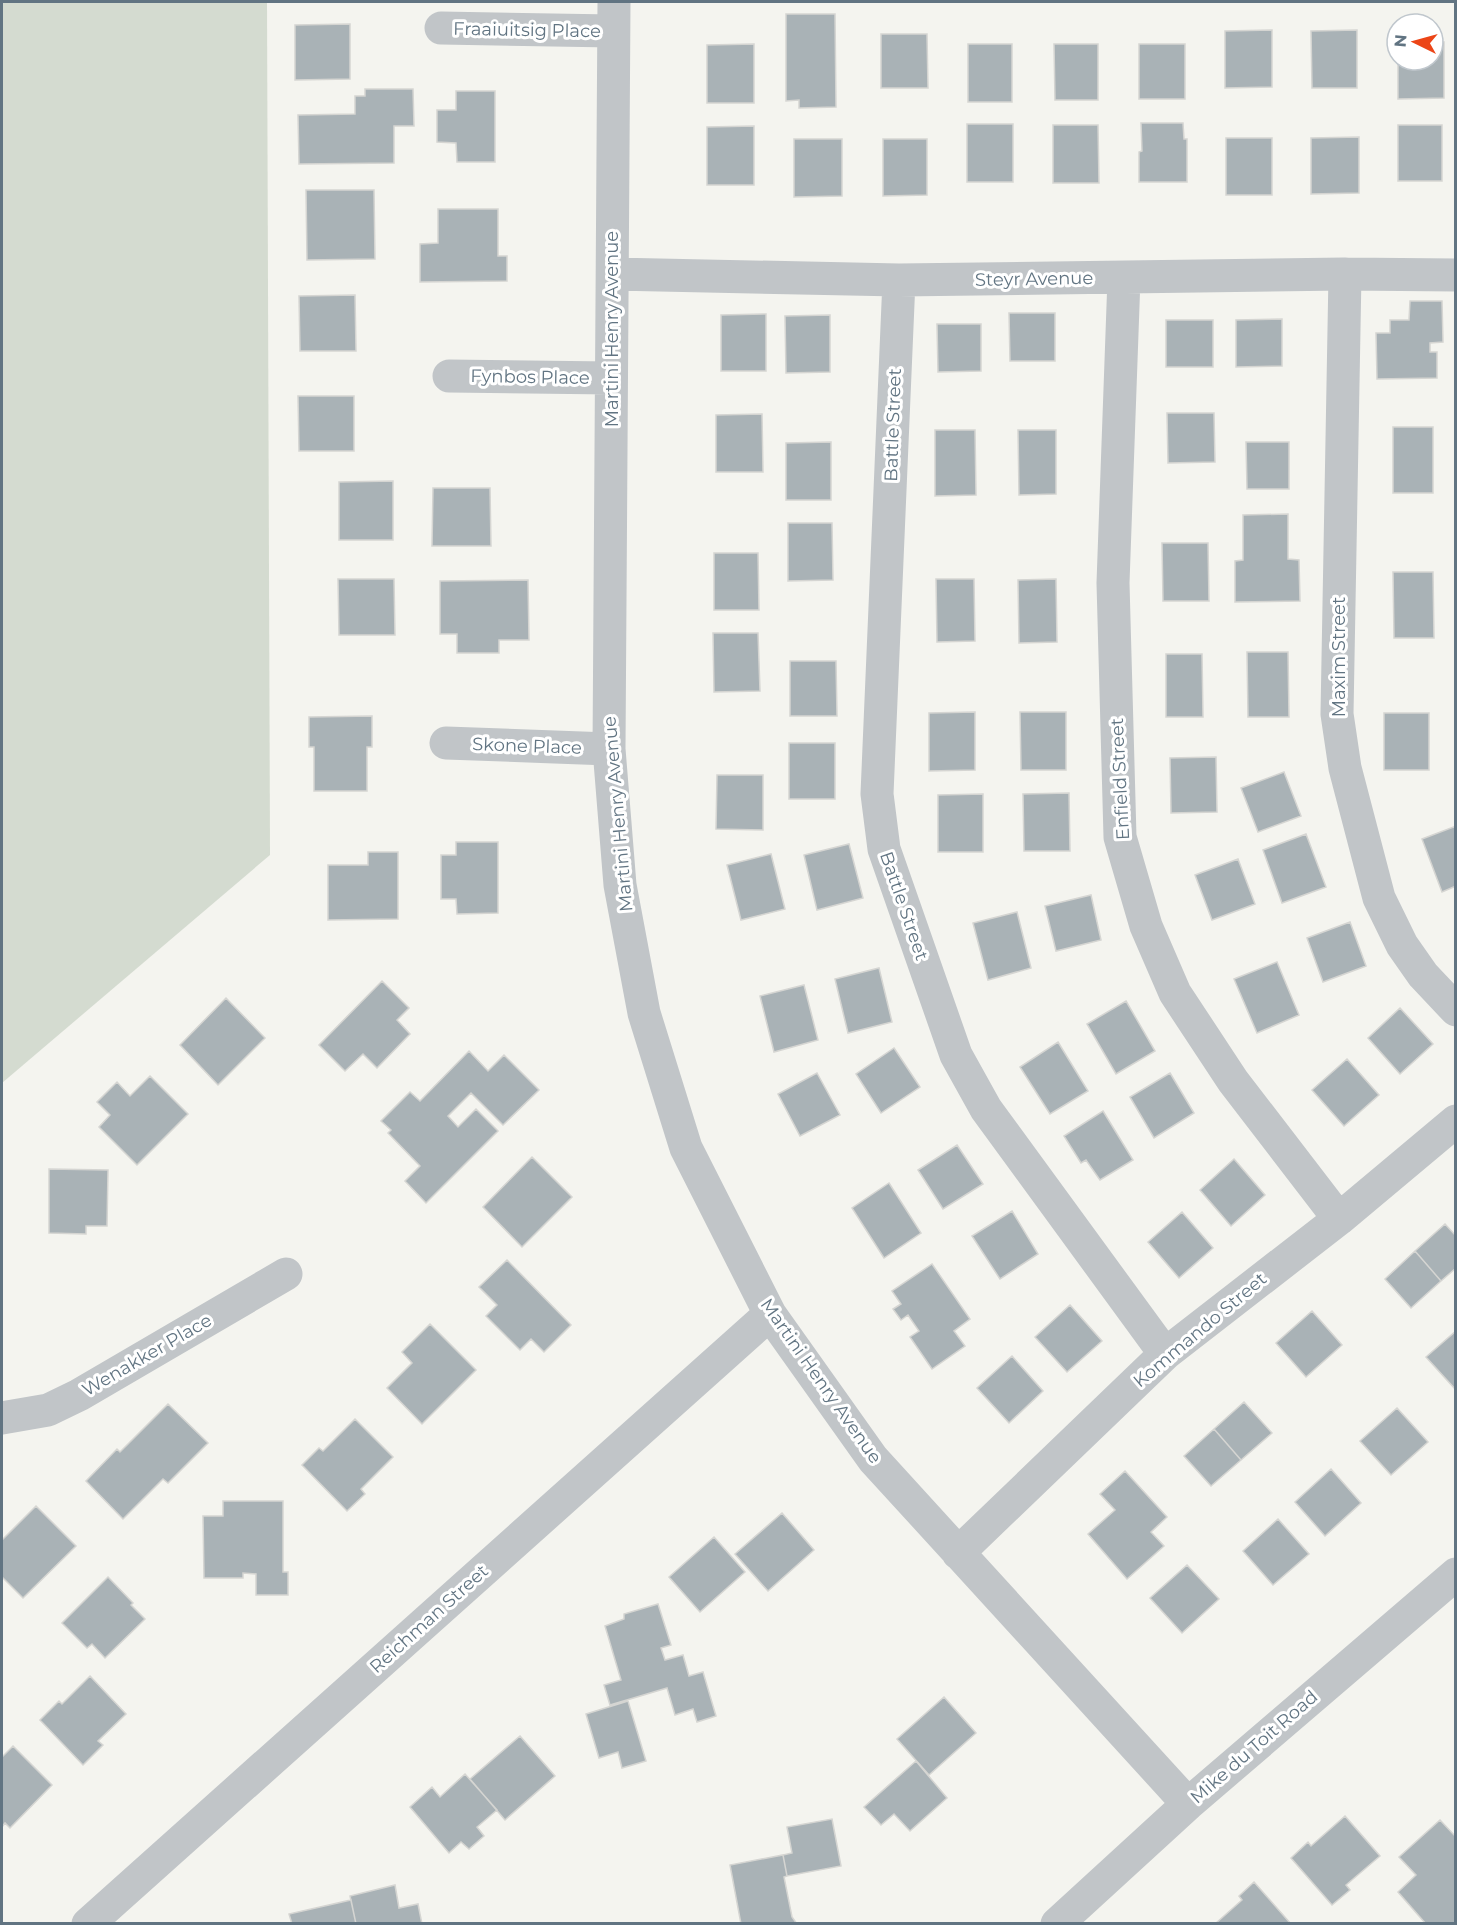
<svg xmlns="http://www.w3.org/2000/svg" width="1457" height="1925" font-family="Montserrat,sans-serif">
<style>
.green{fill:#d4dbd0}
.building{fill:#a9b2b6;stroke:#d5d5d2;stroke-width:1.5}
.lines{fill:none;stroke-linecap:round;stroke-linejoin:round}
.minor{stroke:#c1c5c8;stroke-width:33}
.labels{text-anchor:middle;stroke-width:6;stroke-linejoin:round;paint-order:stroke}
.street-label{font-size:18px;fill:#617482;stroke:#fff}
</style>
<rect width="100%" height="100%" fill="#f4f4ef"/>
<!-- green -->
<path class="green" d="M 2,2 L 267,2 L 270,855 L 2,1083 Z"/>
<!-- building -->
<path class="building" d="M 786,14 L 835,14 L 836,107 L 799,108 L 799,100 L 786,101 Z
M 350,24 L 350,79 L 295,80 L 295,25 Z
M 1272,30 L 1272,87 L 1225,88 L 1225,31 Z
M 1357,30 L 1357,88 L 1312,88 L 1311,31 Z
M 881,34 L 927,34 L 928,88 L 881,88 Z
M 1433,42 L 1444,42 L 1444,98 L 1398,99 L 1398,60 L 1433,60 Z
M 754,44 L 754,103 L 707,103 L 707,45 Z
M 968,44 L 1012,44 L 1012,102 L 968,102 Z
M 1054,44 L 1098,44 L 1098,100 L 1055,100 Z
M 1139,44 L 1185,44 L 1185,99 L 1139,99 Z
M 365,89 L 413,89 L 414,126 L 394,126 L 394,163 L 299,164 L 298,115 L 355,114 L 355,96 L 365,96 Z
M 456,91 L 495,91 L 495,162 L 457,162 L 456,143 L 437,142 L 437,110 L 456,110 Z
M 1141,123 L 1183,123 L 1184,139 L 1187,139 L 1187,182 L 1139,182 L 1139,152 L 1142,151 Z
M 967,124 L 1013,124 L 1013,182 L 967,182 Z
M 1053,125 L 1098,125 L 1099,183 L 1053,183 Z
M 1398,125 L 1442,125 L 1442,181 L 1398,181 Z
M 754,126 L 754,185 L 707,185 L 707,127 Z
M 1359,137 L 1359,193 L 1311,194 L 1311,138 Z
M 1226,138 L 1272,138 L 1272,195 L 1226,195 Z
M 794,139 L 842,139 L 842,196 L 794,197 Z
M 883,139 L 927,139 L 927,195 L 883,196 Z
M 306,190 L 374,190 L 375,259 L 307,260 Z
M 438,209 L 498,209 L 498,256 L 507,256 L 507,281 L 420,282 L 420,244 L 438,243 Z
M 355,295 L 356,351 L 300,351 L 299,296 Z
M 1410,301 L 1442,301 L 1443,342 L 1430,343 L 1430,352 L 1437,352 L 1437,378 L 1377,379 L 1376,333 L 1390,333 L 1390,320 L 1409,320 Z
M 1009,313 L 1055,313 L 1055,361 L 1010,361 Z
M 766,314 L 766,371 L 721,371 L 721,315 Z
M 830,315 L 830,372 L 786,373 L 785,316 Z
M 1282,319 L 1282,366 L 1236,367 L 1236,320 Z
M 1166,320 L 1213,320 L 1213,367 L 1166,367 Z
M 937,324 L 981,324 L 981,371 L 938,372 Z
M 298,396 L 354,396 L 354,451 L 299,451 Z
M 1167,413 L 1214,413 L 1215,462 L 1168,463 Z
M 762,414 L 763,472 L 716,472 L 716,415 Z
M 1393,427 L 1433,427 L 1433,493 L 1393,493 Z
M 935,430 L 975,430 L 976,495 L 935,496 Z
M 1018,430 L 1056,430 L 1056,494 L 1019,495 Z
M 831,442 L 831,500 L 786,500 L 786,443 Z
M 1246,442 L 1289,442 L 1289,489 L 1247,489 Z
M 393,481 L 393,540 L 339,540 L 339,482 Z
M 433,488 L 490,488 L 491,546 L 432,546 Z
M 1288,514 L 1288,559 L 1299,560 L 1300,601 L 1235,602 L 1235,561 L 1243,560 L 1243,515 Z
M 788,523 L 832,523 L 833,580 L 788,581 Z
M 1162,543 L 1208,543 L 1209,601 L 1163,601 Z
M 714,553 L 758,553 L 759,610 L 714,610 Z
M 1393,572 L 1433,572 L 1434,638 L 1394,638 Z
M 338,579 L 394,579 L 395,635 L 339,635 Z
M 936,579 L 974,579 L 975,641 L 937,642 Z
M 1056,579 L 1057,642 L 1019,643 L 1018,580 Z
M 528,580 L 529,640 L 499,640 L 499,653 L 457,653 L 457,634 L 440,634 L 440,581 Z
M 713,633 L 758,633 L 760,691 L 714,692 Z
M 1247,652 L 1288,652 L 1289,717 L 1248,717 Z
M 1166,654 L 1202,654 L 1203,717 L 1166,717 Z
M 790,661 L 836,661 L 837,716 L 790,716 Z
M 975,712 L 975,770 L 929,771 L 929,713 Z
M 1020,712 L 1066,712 L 1066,770 L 1021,770 Z
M 1384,713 L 1429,713 L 1429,770 L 1384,770 Z
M 372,716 L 372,747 L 367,747 L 367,791 L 314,791 L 314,747 L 309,747 L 309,717 Z
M 789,743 L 835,743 L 835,799 L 789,799 Z
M 1216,757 L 1217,812 L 1171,813 L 1170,758 Z
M 1284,772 L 1301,816 L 1258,832 L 1241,788 Z
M 717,775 L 763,775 L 763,830 L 716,829 Z
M 1069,793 L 1070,851 L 1024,851 L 1023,794 Z
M 983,794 L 983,852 L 938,852 L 938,795 Z
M 1456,826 L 1456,886 L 1442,892 L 1422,839 Z
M 1306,834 L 1326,887 L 1282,903 L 1263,850 Z
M 456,842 L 498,842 L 498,913 L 457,914 L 456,899 L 441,899 L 441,855 L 456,855 Z
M 849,844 L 863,898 L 817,910 L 804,855 Z
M 368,852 L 398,852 L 398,919 L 328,920 L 328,865 L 368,865 Z
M 771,854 L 785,909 L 741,920 L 727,865 Z
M 1238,859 L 1255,904 L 1212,920 L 1195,875 Z
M 1091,895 L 1101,940 L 1056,951 L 1045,906 Z
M 1017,912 L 1031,968 L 988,980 L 973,923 Z
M 1350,922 L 1366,966 L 1323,982 L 1307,938 Z
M 1277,962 L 1299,1015 L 1257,1033 L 1234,979 Z
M 879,968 L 892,1022 L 848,1033 L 835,979 Z
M 382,981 L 409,1008 L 397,1020 L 410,1034 L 377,1068 L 363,1054 L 345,1071 L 319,1045 Z
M 804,985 L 818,1040 L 774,1052 L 760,996 Z
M 226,998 L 265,1038 L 218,1085 L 180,1045 Z
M 1126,1001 L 1155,1051 L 1116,1074 L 1087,1024 Z
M 1400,1008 L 1433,1044 L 1400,1074 L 1368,1038 Z
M 1058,1042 L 1088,1091 L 1050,1114 L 1020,1067 Z
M 894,1048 L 920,1087 L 881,1113 L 856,1074 Z
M 469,1051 L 488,1071 L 504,1055 L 539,1090 L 503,1125 L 471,1093 L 448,1116 L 458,1127 L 476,1109 L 498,1131 L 426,1203 L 405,1181 L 420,1166 L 388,1133 L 391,1130 L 381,1121 L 410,1092 L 420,1101 Z
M 1347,1059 L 1379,1095 L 1344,1126 L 1312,1090 Z
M 817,1073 L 840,1115 L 800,1136 L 778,1094 Z
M 1170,1073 L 1194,1113 L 1154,1138 L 1130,1097 Z
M 150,1076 L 188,1114 L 137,1165 L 99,1127 L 110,1115 L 97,1102 L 117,1082 L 130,1096 Z
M 1103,1111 L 1133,1160 L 1100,1180 L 1086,1160 L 1081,1163 L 1064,1136 Z
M 957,1145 L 983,1184 L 943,1209 L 918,1170 Z
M 532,1157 L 572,1197 L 522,1247 L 483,1207 Z
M 1234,1159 L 1265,1195 L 1231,1226 L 1200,1190 Z
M 49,1169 L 108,1170 L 107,1226 L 86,1226 L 86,1234 L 49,1233 Z
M 889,1183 L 921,1233 L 884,1258 L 852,1208 Z
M 1012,1211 L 1038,1254 L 1000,1279 L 972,1236 Z
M 1182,1212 L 1213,1248 L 1179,1278 L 1148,1242 Z
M 1445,1224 L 1456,1236 L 1456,1268 L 1441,1281 L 1415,1251 Z
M 1415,1251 L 1441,1281 L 1411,1308 L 1385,1279 Z
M 507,1260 L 571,1325 L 544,1352 L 531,1339 L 520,1350 L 486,1316 L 497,1305 L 479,1287 Z
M 932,1264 L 970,1319 L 954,1331 L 965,1346 L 932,1369 L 910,1337 L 919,1331 L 908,1315 L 901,1320 L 893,1309 L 901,1304 L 892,1291 Z
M 1070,1305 L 1102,1341 L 1067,1372 L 1035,1337 Z
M 1312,1311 L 1342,1345 L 1306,1377 L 1276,1343 Z
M 430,1324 L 476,1370 L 422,1424 L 387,1388 L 412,1363 L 402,1352 Z
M 1456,1331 L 1456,1390 L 1426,1357 Z
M 1012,1356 L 1043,1391 L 1009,1423 L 977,1388 Z
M 1244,1402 L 1272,1433 L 1241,1460 L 1214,1429 Z
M 168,1404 L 208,1443 L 168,1483 L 163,1479 L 123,1519 L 86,1481 L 117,1449 L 120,1452 Z
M 1397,1408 L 1428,1442 L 1391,1475 L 1360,1441 Z
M 355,1419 L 393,1457 L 361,1489 L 365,1494 L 347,1511 L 302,1465 L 319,1448 L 323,1451 Z
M 1214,1429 L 1241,1460 L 1211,1486 L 1184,1456 Z
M 1331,1469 L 1361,1503 L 1325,1536 L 1295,1502 Z
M 1125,1471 L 1167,1517 L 1151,1532 L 1164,1546 L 1127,1579 L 1088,1534 L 1115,1510 L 1100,1494 Z
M 223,1501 L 283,1501 L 283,1572 L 288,1572 L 288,1595 L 256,1595 L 256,1574 L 243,1573 L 243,1578 L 204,1578 L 203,1516 L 223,1516 Z
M 36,1506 L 76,1546 L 23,1598 L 2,1577 L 2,1540 Z
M 782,1513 L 814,1550 L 768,1591 L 735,1554 Z
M 1278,1519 L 1309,1554 L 1273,1585 L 1243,1551 Z
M 714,1537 L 745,1572 L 700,1612 L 669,1577 Z
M 1187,1565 L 1219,1599 L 1182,1633 L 1150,1598 Z
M 108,1577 L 133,1603 L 131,1605 L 145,1619 L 105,1658 L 92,1644 L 87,1648 L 62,1623 Z
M 658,1604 L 671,1645 L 661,1648 L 665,1660 L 683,1655 L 689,1676 L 703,1672 L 716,1716 L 697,1722 L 693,1709 L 675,1715 L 667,1688 L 610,1705 L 604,1685 L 621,1680 L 605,1626 L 624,1619 L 624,1614 Z
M 90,1676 L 126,1714 L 98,1741 L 103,1745 L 83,1765 L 40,1720 L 59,1701 L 62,1704 Z
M 944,1697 L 976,1733 L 929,1775 L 897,1739 Z
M 628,1701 L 646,1761 L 622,1768 L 618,1752 L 599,1758 L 586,1714 Z
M 520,1736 L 555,1776 L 505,1820 L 470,1779 Z
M 13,1746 L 52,1785 L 10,1828 L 5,1823 L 2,1827 L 2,1757 Z
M 916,1761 L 947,1798 L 910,1831 L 894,1814 L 881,1825 L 864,1807 Z
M 465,1774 L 497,1810 L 477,1827 L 484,1836 L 469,1849 L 461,1842 L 449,1853 L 410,1807 L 432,1787 L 440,1797 Z
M 1345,1816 L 1380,1856 L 1346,1885 L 1350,1890 L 1332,1905 L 1291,1858 L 1308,1842 L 1311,1846 Z
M 832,1819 L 841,1866 L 787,1876 L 783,1855 L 792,1853 L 787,1827 Z
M 1440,1820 L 1456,1837 L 1456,1924 L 1426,1924 L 1398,1892 L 1416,1875 L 1399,1857 Z
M 783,1855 L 787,1876 L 784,1877 L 792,1917 L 797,1924 L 741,1924 L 730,1865 Z
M 1254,1882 L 1291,1924 L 1215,1924 L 1242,1900 L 1239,1896 Z
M 395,1885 L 399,1908 L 418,1904 L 422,1924 L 356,1924 L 350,1896 Z
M 351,1900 L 356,1924 L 292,1924 L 289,1914 Z"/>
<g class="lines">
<!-- minor -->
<path class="minor" d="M 614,2 L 609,749 L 620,885 L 644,1013 L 686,1148 L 770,1314 L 873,1459 L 1188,1804
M 441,28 L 613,31
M 613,274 L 899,280 L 1345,274 L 1456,275
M 1345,274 L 1337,714 L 1345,768 L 1379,898 L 1402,945 L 1423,975 L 1456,1010
M 1124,278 L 1113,583 L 1120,837 L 1146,926 L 1175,993 L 1233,1081 L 1339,1219
M 899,280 L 877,794 L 884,849 L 956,1055 L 986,1109 L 1165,1354
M 449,376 L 611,378
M 446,743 L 609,749
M 2,1418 L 48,1410 L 79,1395 L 286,1274
M 958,1553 L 1165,1354 L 1339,1219 L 1456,1121
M 88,1924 L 770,1314
M 1057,1924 L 1188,1804 L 1456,1574"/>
</g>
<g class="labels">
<!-- street labels -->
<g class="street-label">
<text transform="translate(527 30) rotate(1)" y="6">Fraaiuitsig Place</text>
<text transform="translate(1034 279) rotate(-1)" y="6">Steyr Avenue</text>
<text transform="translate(612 329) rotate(-90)" y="6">Martini Henry Avenue</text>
<text transform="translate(530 377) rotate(1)" y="6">Fynbos Place</text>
<text transform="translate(893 425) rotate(-88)" y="6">Battle Street</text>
<text transform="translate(1339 657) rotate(-90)" y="6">Maxim Street</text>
<text transform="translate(527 746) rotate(2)" y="6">Skone Place</text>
<text transform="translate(1120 779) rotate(-93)" y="6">Enfield Street</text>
<text transform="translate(618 814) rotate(-95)" y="6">Martini Henry Avenue</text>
<text transform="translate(904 906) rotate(71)" y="6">Battle Street</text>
<text transform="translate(1200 1330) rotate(-40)" y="6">Kommando Street</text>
<text transform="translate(147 1355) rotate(-30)" y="6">Wenakker Place</text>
<text transform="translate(821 1381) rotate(55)" y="6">Martini Henry Avenue</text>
<text transform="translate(429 1619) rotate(-42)" y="6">Reichman Street</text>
<text transform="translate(1254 1747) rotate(-41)" y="6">Mike du Toit Road</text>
</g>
</g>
<!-- border -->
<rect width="1457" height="1925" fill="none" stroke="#617482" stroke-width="6"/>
<!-- north arrow -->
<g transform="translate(1415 42) rotate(275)"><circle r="28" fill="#ffffff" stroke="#c0c7cd" stroke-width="1.5"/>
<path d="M0-4.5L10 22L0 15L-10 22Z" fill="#ec4517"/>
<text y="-9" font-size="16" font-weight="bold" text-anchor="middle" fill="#617482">N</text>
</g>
</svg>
